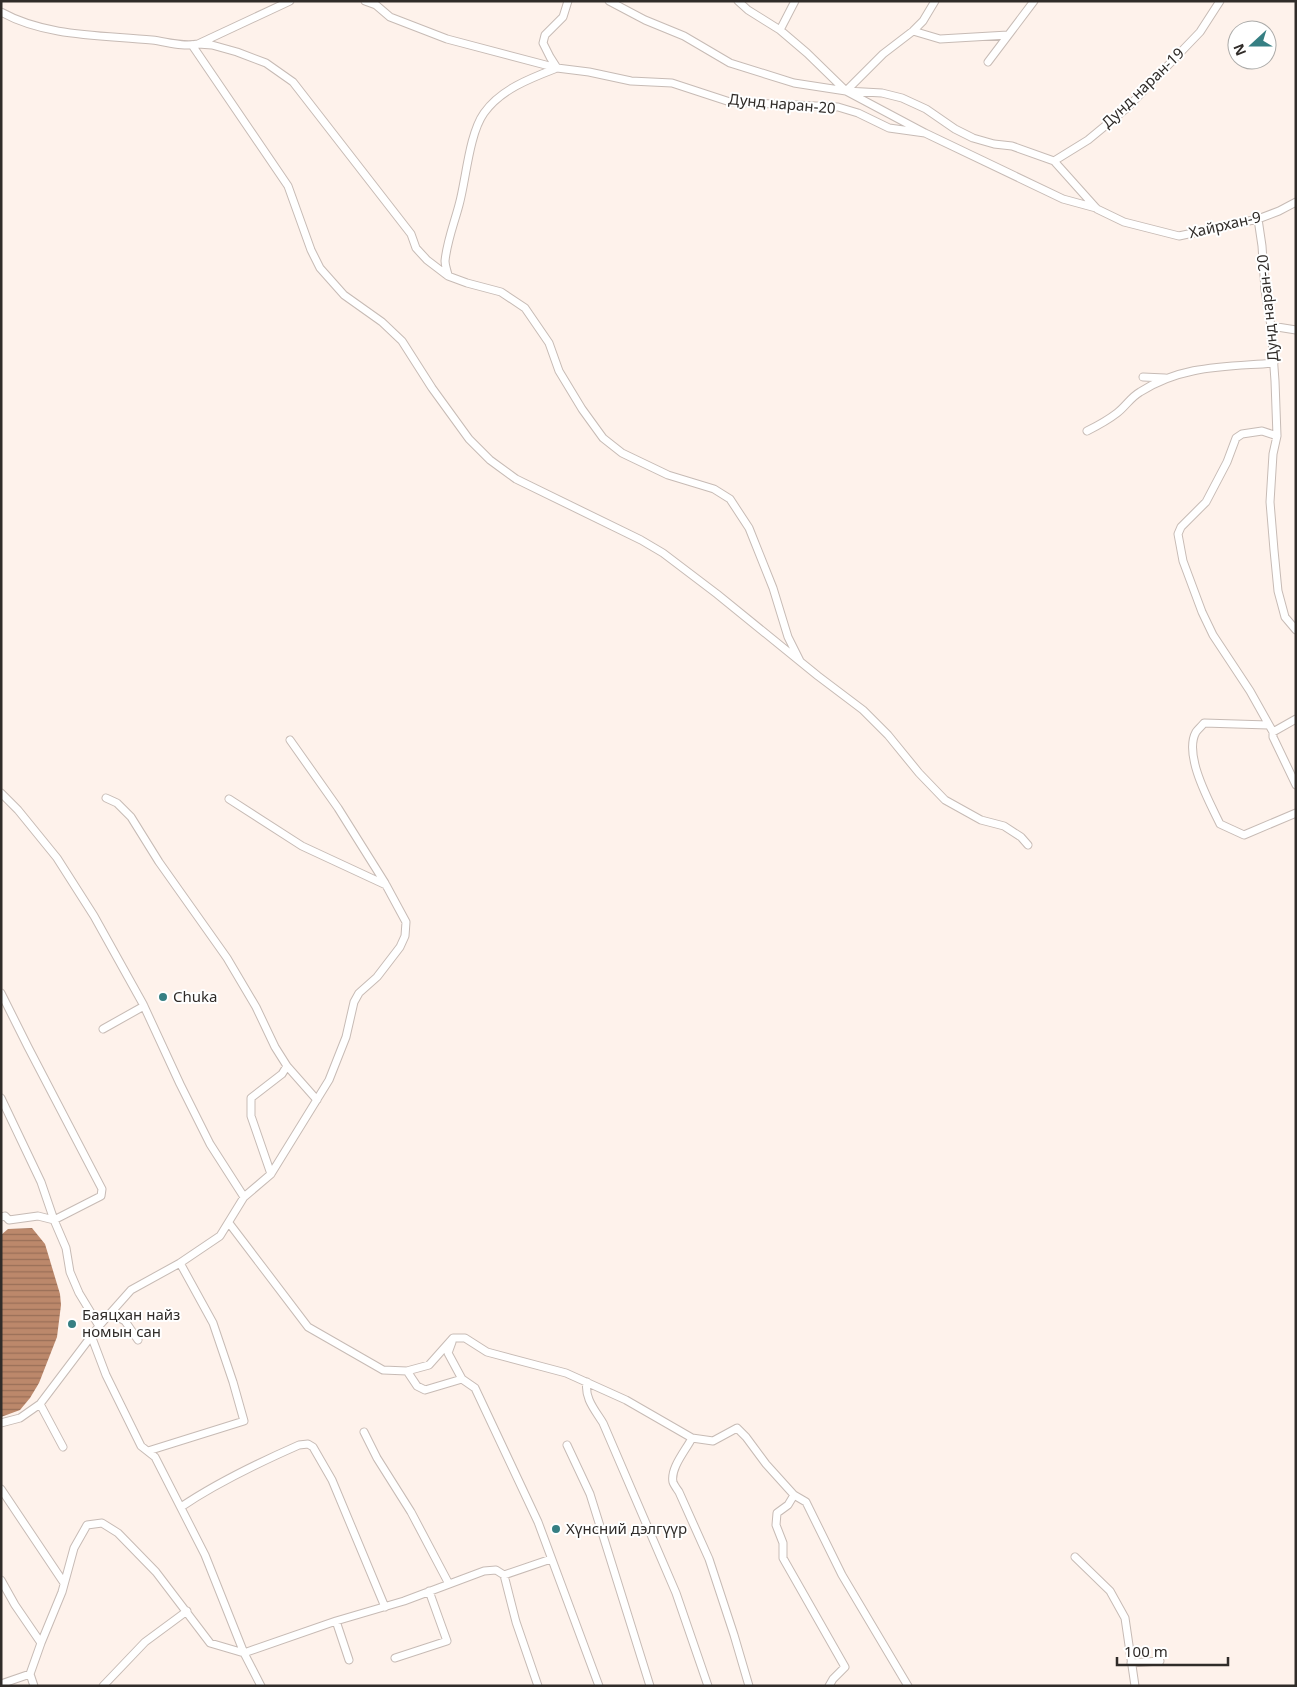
<svg xmlns="http://www.w3.org/2000/svg" width="1297" height="1687" font-family="'Noto Sans',sans-serif">
<style>
.water{fill:url(#water-rules)}
.lines{fill:none;stroke-linecap:round;stroke-linejoin:round}
.street-casing{stroke:#c7bbb5;stroke-width:9}
.street{stroke:#fff;stroke-width:7}
.poi-dot{fill:#367f83;stroke:#fff;stroke-width:2}
.labels{text-anchor:middle;stroke-width:4;stroke-linejoin:round;paint-order:stroke}
.street-label{font-size:15px;fill:#302c29;stroke:#fff}
.poi-label{font-size:15px;fill:#302c29;stroke:#fff;text-anchor:start}
</style>
<defs>
<pattern id="water-rules" width="6" height="5" patternUnits="userSpaceOnUse" patternTransform="scale(1.25)"><rect width="6" height="5" fill="#bc886b"/><path d="M0 2.5h6" fill="none" stroke="#996f58"/></pattern>
</defs>
<rect width="100%" height="100%" fill="#fef2eb"/>
<!-- water -->
<path class="water" d="M 32,1228 L 45,1244 L 60,1294 L 61,1305 L 57,1337 L 39,1383 L 30,1398 L 20,1410 L 1,1417 L 1,1235 L 8,1229 Z"/>
<g class="lines">
<defs>
<path id="street" d="M 365,1 L 376,5 L 390,17 L 447,39 L 557,68 L 589,72 L 631,81 L 672,83 L 730,102 L 838,107 L 858,113 L 889,128 L 925,133
M 609,1 L 645,20 L 684,36 L 730,63 L 794,83 L 846,91 L 882,93 L 902,98 L 926,109 L 955,129 L 973,138 L 994,144 L 1012,146 L 1054,161 L 1097,209 L 1124,222 L 1179,236 L 1258,219 L 1279,211 L 1296,202
M 738,1 L 748,10 L 780,30 L 807,53 L 846,91 L 925,133 L 1063,199 L 1096,208
M 1,12 C 46,37 102,35 152,40 C 168,42 182,47 198,44 L 290,1
M 780,30 L 795,1
M 913,31 L 940,39 L 1008,35
M 198,44 L 212,45 L 237,52 L 266,63 L 293,82 L 411,234 L 416,248 L 427,260 L 448,276 L 467,283 L 501,292 L 525,308 L 549,343 L 559,371 L 582,409 L 603,438 L 622,453 L 668,475 L 714,489 L 730,499 L 749,528 L 773,588 L 788,637 L 800,661
M 192,45 L 288,186 L 311,250 L 320,268 L 344,295 L 382,322 L 402,341 L 432,388 L 469,439 L 490,460 L 516,479 L 641,540 L 663,553 L 717,594 L 818,676 L 863,710 L 888,735 L 919,773 L 945,800 L 981,820 L 1004,826 L 1021,837 L 1028,845
M 988,62 L 1034,1
M 846,91 L 883,54 L 913,31 L 923,21 L 935,1
M 1054,161 L 1088,140 L 1128,107 L 1200,32 L 1220,1
M 1258,219 L 1262,246 L 1265,290 L 1271,326 L 1275,381 L 1277,436 L 1273,454 L 1270,502 L 1274,550 L 1278,591 L 1285,617 L 1296,630
M 448,275 C 447,270 445,266 445,261 C 447,241 454,224 459,205 C 466,180 469,134 484,113 C 501,89 531,78 557,68 L 550,57 L 543,43 L 545,35 L 563,17 L 568,1
M 1271,326 L 1296,330
M 1143,377 L 1165,378
M 1087,431 C 1097,426 1108,420 1117,413 C 1125,407 1131,397 1140,392 C 1182,365 1225,367 1274,363
M 1296,719 L 1273,732 L 1273,737 L 1296,785
M 1268,725 L 1204,723 C 1202,726 1198,729 1196,732 C 1183,755 1210,803 1220,824 L 1244,835 L 1296,813
M 1273,732 L 1250,691 L 1213,635 L 1202,612 L 1183,561 L 1178,534 L 1181,527 L 1206,502 L 1227,462 L 1236,438 L 1242,434 L 1262,431 L 1277,436
M 290,740 L 338,808 L 385,883
M 1,793 L 18,810 L 57,858 L 94,916 L 143,1004 L 180,1084 L 210,1144 L 244,1197 L 220,1236 L 180,1263 L 131,1290 L 99,1326 L 40,1404 L 20,1418 L 1,1423
M 106,798 L 117,803 L 131,817 L 159,862 L 227,958 L 256,1007 L 275,1047 L 287,1066 L 317,1100
M 229,799 L 302,846 L 386,885 L 406,922 L 405,936 L 400,947 L 377,977 L 359,993 L 354,1002 L 346,1037 L 329,1080 L 271,1174 L 244,1197
M 1,993 L 28,1047 L 102,1189 L 101,1196 L 54,1220 L 66,1248 L 70,1272 L 79,1293 L 99,1326
M 103,1029 L 144,1006
M 1,1098 L 41,1182 L 54,1220 L 38,1216 L 9,1220 L 5,1216 L 1,1217
M 271,1174 L 251,1116 L 251,1098 L 282,1074 L 287,1066
M 229,1223 L 308,1327 L 383,1370 L 407,1371 L 429,1365 L 453,1338 L 465,1338 L 487,1352 L 566,1373 L 626,1400 L 692,1438 L 713,1441 L 737,1428 L 746,1437 L 766,1464 L 794,1495 L 806,1502 L 842,1575 L 908,1686
M 111,1313 L 125,1321 L 138,1340
M 92,1338 L 106,1375 L 141,1446 L 155,1457 L 205,1555 L 244,1653 L 261,1686
M 452,1342 L 448,1353 L 462,1379 L 475,1388 L 538,1522 L 599,1686
M 407,1371 L 417,1386 L 425,1390 L 462,1379
M 587,1382 C 584,1398 595,1410 603,1423 L 676,1593 L 708,1686
M 40,1404 L 63,1447
M 364,1432 L 377,1458 L 411,1512 L 449,1584
M 692,1438 C 686,1450 670,1468 673,1482 C 674,1485 677,1489 679,1492 L 709,1559 L 734,1635 L 749,1686
M 567,1445 L 590,1494 L 650,1686
M 148,1451 L 244,1421 L 233,1382 L 213,1323 L 180,1263
M 1,1489 L 64,1583
M 794,1495 L 788,1505 L 777,1513 L 776,1525 L 783,1543 L 783,1558 L 845,1667 L 833,1679 L 829,1686
M 181,1507 C 218,1482 258,1463 299,1445 L 308,1444 L 313,1447 L 332,1480 L 385,1607
M 1075,1557 L 1110,1591 L 1125,1618 L 1135,1686
M 504,1575 L 516,1622 L 538,1686
M 1,1580 L 15,1605 L 41,1643 L 30,1674 L 34,1686
M 336,1621 L 349,1660
M 41,1643 L 62,1592 L 74,1548 L 87,1525 L 102,1523 L 118,1533 L 156,1572 L 210,1643 L 244,1653 L 336,1621 L 404,1601 L 484,1571 L 496,1570 L 504,1575 L 551,1559
M 395,1658 L 447,1641 L 429,1591
M 1131,1663 L 1160,1661
M 1,1684 L 30,1674
M 103,1686 L 145,1642 L 187,1611"/>
</defs>
<!-- street casing -->
<use href="#street" class="street-casing"/>
<!-- street -->
<use href="#street" class="street"/>
</g>
<!-- markers -->
<g class="poi-dot">
<circle cx="163" cy="997" r="5"/>
<circle cx="72" cy="1324" r="5"/>
<circle cx="556" cy="1529" r="5"/>
</g>
<g class="labels">
<!-- street labels -->
<g class="street-label">
<text transform="translate(1143 88) rotate(-44)" y="5">Дунд наран-19</text>
<text transform="translate(782 104) rotate(5)" y="5">Дунд наран-20</text>
<text transform="translate(1225 225) rotate(-13)" y="5">Хайрхан-9</text>
<text transform="translate(1268 308) rotate(-96)" y="5">Дунд наран-20</text>
</g>
<!-- poi labels -->
<g class="poi-label">
<text x="173" y="1002">Chuka</text>
<text x="82" y="1320">Баяцхан найз<tspan x="82" dy="17">номын сан</tspan></text>
<text x="566" y="1534">Хүнсний дэлгүүр</text>
</g>
</g>
<!-- border -->
<rect width="1297" height="1687" fill="none" stroke="#302c29" stroke-width="5"/>
<!-- north arrow -->
<g transform="translate(1252 45) rotate(249)"><circle r="24" fill="#ffffff" stroke="#acaba9"/>
<path d="M0-4L9 19L0 12L-9 19Z" fill="#367f83"/>
<text y="-8" font-size="14" font-weight="bold" text-anchor="middle" fill="#302c29">N</text>
</g>
<!-- scale -->
<path d="M1117 1657v8h111v-8" fill="none" stroke="#302c29" stroke-width="2.5"/>
<text x="1124" y="1657" font-size="15" fill="#302c29" stroke="#ffffff" stroke-width="4" paint-order="stroke">100 m</text>
</svg>
